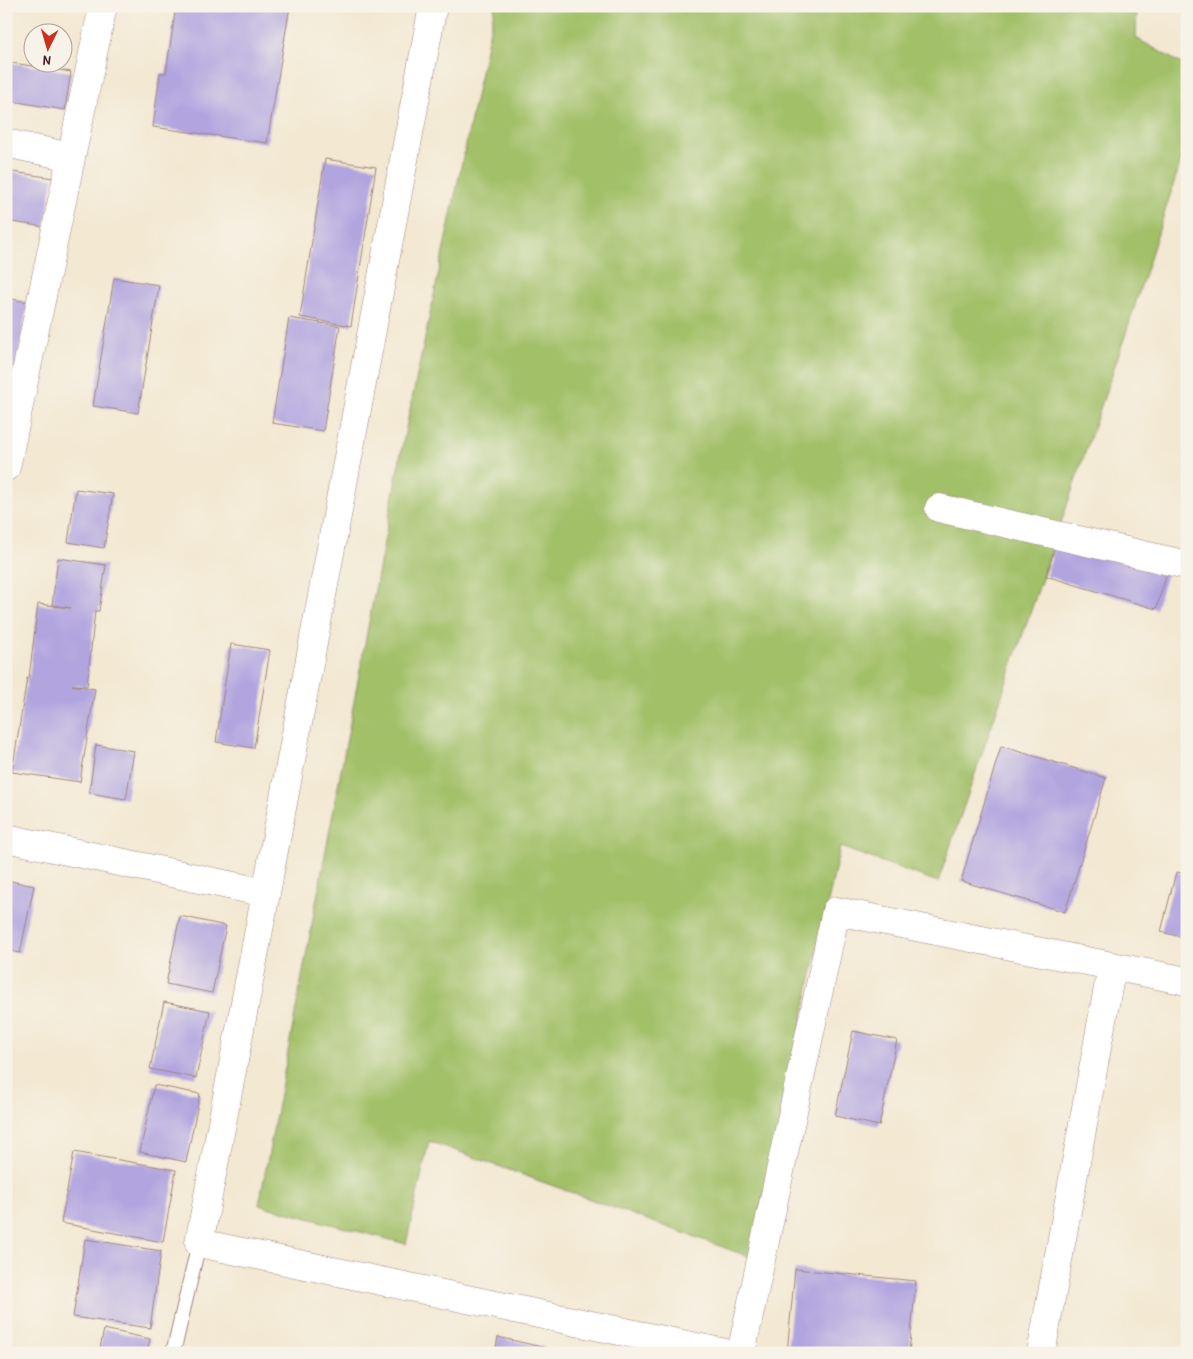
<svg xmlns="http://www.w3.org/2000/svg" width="1193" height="1359" font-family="'Patrick Hand',sans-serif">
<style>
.green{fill:#a1c068;stroke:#76704a}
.building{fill:#b1a4df}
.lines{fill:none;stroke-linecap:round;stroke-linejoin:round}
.service-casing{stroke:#9e847e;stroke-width:16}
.minor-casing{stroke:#9e847e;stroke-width:29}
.service{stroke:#fff;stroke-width:14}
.minor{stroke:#fff;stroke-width:28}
</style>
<rect width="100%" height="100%" fill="#f7f3e8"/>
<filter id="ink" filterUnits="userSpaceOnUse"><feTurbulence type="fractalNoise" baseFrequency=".02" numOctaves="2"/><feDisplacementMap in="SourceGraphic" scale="10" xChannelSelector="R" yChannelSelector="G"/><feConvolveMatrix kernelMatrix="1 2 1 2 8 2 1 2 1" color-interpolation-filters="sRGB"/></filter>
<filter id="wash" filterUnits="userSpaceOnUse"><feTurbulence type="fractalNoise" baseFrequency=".0096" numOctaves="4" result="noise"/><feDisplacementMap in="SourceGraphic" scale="20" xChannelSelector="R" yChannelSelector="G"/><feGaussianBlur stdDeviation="1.12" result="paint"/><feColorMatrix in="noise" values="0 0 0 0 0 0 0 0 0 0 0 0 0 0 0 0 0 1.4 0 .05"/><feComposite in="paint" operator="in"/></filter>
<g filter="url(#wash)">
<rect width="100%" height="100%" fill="#f3e8d2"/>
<!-- green -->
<path class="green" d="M 495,6 L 1137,6 L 1136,38 L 1187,67 L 1187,142 L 1125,336 L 938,882 L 840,847 L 750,1257 L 429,1141 L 406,1244 L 259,1205 L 402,447 Z"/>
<g id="blocks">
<!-- building -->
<path class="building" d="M 176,6 L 290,6 L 267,143 L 153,127 L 160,73 L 166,73 Z
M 6,62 L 71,72 L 65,110 L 6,100 Z
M 325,159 L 376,167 L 351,326 L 300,317 Z
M 6,171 L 53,178 L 45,227 L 6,221 Z
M 114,278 L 159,285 L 138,413 L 93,406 Z
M 6,298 L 28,302 L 6,423 Z
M 289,318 L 340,326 L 323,431 L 272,423 Z
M 76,489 L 113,494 L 104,548 L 68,542 Z
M 1058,537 L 1168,570 L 1156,609 L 1046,576 Z
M 58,558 L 106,565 L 99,611 L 95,611 L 87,686 L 72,685 L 95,689 L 80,782 L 12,772 L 27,678 L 29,678 L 38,604 L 71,608 L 52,605 Z
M 231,644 L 270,650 L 254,748 L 216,742 Z
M 96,745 L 134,751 L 126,799 L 89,793 Z
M 1001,746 L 1106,778 L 1065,912 L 961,881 Z
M 1176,872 L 1187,874 L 1187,938 L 1161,932 Z
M 6,880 L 34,886 L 20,953 L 6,950 Z
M 180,916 L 226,926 L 212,993 L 166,984 Z
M 164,1002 L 210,1011 L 196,1078 L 150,1069 Z
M 853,1031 L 897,1040 L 879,1126 L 835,1116 Z
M 154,1085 L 200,1094 L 186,1162 L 140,1152 Z
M 74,1152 L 176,1170 L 163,1242 L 61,1223 Z
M 85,1239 L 161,1251 L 150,1328 L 73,1317 Z
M 795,1269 L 916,1281 L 909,1353 L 787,1353 Z
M 104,1329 L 150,1339 L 147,1353 L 99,1353 Z
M 498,1337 L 555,1350 L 554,1353 L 495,1353 Z"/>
</g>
</g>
<g filter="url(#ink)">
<use href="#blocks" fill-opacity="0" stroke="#9e847e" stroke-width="1"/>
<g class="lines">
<defs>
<path id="service" d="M 173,1353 L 199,1243"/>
<path id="minor" d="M 6,143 L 71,157
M 6,467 L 103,6
M 939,508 L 1187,565
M 6,838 L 266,893 L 433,6
M 266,893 L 199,1243 L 725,1353
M 741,1353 L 836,911 L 1187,981
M 1041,1353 L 1112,966"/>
</defs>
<!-- service casing -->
<use href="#service" class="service-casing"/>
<!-- minor casing -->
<use href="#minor" class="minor-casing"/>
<!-- service -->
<use href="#service" class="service"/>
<!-- minor -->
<use href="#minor" class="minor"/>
</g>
</g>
<!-- margin -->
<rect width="1193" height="1359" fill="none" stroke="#f7f3e8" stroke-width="25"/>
<!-- north arrow -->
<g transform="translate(48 48) rotate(185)"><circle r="24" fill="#f7f3e8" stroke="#b29e9c"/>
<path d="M0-4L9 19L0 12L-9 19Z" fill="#c8321e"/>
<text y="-8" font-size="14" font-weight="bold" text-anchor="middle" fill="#4a1f2b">N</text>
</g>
</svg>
